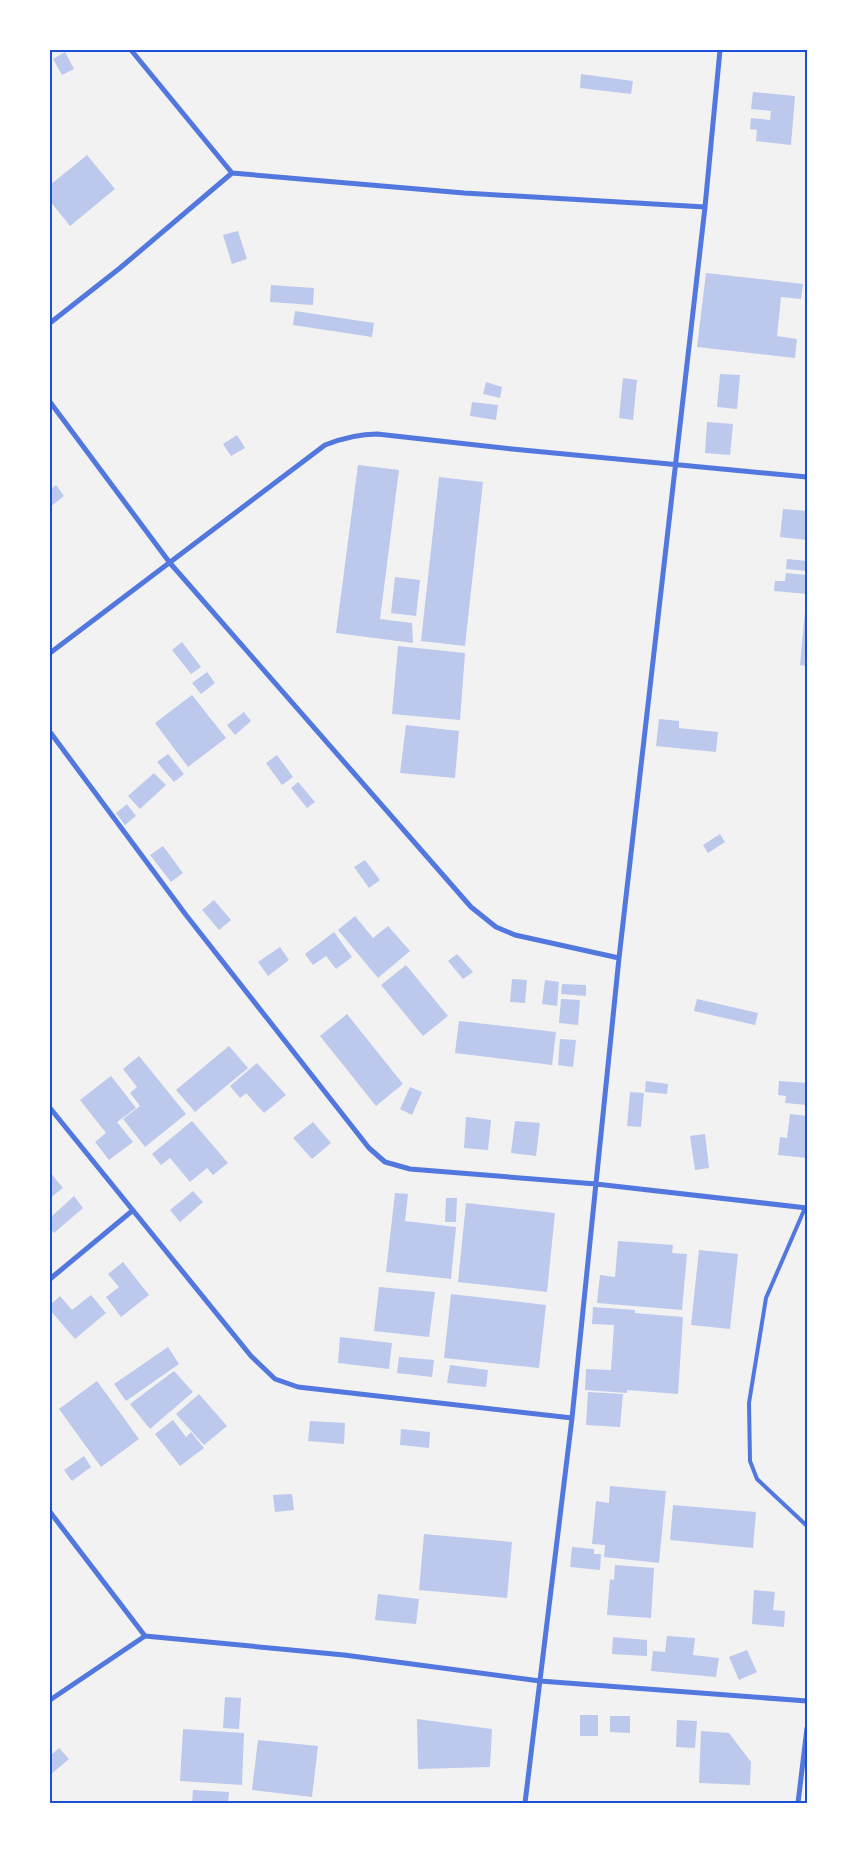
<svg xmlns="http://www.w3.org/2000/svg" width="857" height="1853" font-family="Literata,serif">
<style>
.building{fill:#bdc9ec}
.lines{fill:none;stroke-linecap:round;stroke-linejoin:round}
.service{stroke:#5277de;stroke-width:4}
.minor{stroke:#5277de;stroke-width:5}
.neatline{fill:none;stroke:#1d4ed8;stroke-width:2}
</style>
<rect width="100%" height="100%" fill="#f2f2f2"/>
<!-- building -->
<path class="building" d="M 657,50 L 672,50 L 672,52 L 657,52 Z
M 65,52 L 74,69 L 62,75 L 53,59 Z
M 581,74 L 633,81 L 631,94 L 580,88 Z
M 753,92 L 795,96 L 791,145 L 756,141 L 757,130 L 750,129 L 751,118 L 770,120 L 771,111 L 751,109 Z
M 87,155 L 115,189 L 70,226 L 50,201 L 50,185 Z
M 238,231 L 247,259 L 232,264 L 223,235 Z
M 706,273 L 803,284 L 801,299 L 781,297 L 777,336 L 797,339 L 795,358 L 697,347 Z
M 271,285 L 314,288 L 313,305 L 270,302 Z
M 295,311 L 374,323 L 372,337 L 293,325 Z
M 720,374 L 740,375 L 737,409 L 717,407 Z
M 623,378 L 637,380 L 633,420 L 619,418 Z
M 486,382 L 502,387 L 500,398 L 483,394 Z
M 472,402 L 498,405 L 496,420 L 470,416 Z
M 707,422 L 733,424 L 730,455 L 705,453 Z
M 237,435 L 245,448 L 231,456 L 223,444 Z
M 358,465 L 399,470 L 380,619 L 412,623 L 413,643 L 336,633 Z
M 439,477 L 483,482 L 465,646 L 421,641 Z
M 56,485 L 64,496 L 50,507 L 50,490 Z
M 783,509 L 807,511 L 807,540 L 780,537 Z
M 787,559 L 807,561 L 807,571 L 786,569 Z
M 786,573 L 807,575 L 807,594 L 774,591 L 775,581 L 785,581 Z
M 395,577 L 420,580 L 416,616 L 391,613 Z
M 806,600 L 807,600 L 807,666 L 800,665 Z
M 182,642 L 201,667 L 191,674 L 172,650 Z
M 398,646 L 465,653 L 460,720 L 392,714 Z
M 207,672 L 215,683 L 201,694 L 192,683 Z
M 192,695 L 226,738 L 188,767 L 155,723 Z
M 244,712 L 251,721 L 235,735 L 227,725 Z
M 659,719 L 679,721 L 679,728 L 718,732 L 716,752 L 656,746 Z
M 406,725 L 459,731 L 455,778 L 400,773 Z
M 168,754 L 184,774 L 174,782 L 157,762 Z
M 277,755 L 293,777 L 282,785 L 266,763 Z
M 154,773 L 166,785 L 140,809 L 128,796 Z
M 298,782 L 315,802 L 307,808 L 291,788 Z
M 127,804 L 136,816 L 125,825 L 116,813 Z
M 720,834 L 725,842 L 708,853 L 703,845 Z
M 163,846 L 183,873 L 171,882 L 150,855 Z
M 365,860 L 380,880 L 369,888 L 354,867 Z
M 214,900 L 231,920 L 219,930 L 202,910 Z
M 355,916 L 373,938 L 388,926 L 410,951 L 378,978 L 338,930 Z
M 334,932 L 352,957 L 336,969 L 326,956 L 313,965 L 305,954 Z
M 280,947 L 289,960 L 268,976 L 258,962 Z
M 457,954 L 473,972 L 463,979 L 448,961 Z
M 406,965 L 448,1016 L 423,1036 L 381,985 Z
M 512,979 L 527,980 L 525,1003 L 510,1002 Z
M 545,980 L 559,982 L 557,1006 L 542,1004 Z
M 562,984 L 586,985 L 586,996 L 561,994 Z
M 561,999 L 580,1000 L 578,1025 L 559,1023 Z
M 697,999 L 758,1013 L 755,1025 L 694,1011 Z
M 347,1014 L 403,1084 L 376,1106 L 320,1036 Z
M 459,1021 L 556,1032 L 552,1065 L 455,1053 Z
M 560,1039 L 576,1040 L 573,1067 L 558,1065 Z
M 229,1046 L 248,1068 L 195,1112 L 176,1090 Z
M 139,1056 L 186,1114 L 145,1147 L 123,1119 L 140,1106 L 130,1093 L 137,1087 L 123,1069 Z
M 257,1063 L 286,1095 L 264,1113 L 246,1093 L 240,1098 L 230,1086 Z
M 111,1076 L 136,1108 L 117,1122 L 133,1142 L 109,1160 L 95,1142 L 106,1133 L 80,1100 Z
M 646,1081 L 668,1084 L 667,1094 L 645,1092 Z
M 779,1081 L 807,1083 L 807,1105 L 785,1103 L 786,1096 L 778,1095 Z
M 410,1087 L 422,1092 L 412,1115 L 400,1109 Z
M 630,1092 L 644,1093 L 641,1127 L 627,1126 Z
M 790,1114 L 807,1116 L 807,1158 L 778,1155 L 780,1137 L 787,1138 Z
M 466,1117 L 491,1120 L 488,1150 L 464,1148 Z
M 192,1121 L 228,1163 L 213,1175 L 207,1168 L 190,1182 L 170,1158 L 161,1165 L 152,1154 Z
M 515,1121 L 540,1123 L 536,1156 L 511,1153 Z
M 313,1122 L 331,1143 L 312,1159 L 293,1138 Z
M 705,1134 L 709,1168 L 695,1170 L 690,1136 Z
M 50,1172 L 63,1188 L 50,1198 Z
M 193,1191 L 203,1202 L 180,1222 L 170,1210 Z
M 395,1193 L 408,1194 L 405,1221 L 456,1227 L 451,1279 L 386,1272 Z
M 74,1196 L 83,1208 L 54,1233 L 50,1228 L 50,1218 Z
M 446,1198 L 457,1198 L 456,1222 L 445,1222 Z
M 466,1203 L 555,1213 L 547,1292 L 458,1282 Z
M 618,1241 L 673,1245 L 672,1253 L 687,1254 L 682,1310 L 597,1303 L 600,1275 L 615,1277 Z
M 699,1250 L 738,1254 L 730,1329 L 691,1325 Z
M 123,1262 L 149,1295 L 121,1317 L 106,1297 L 119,1287 L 108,1274 Z
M 379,1287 L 435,1292 L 429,1337 L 374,1331 Z
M 451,1294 L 546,1305 L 539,1368 L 444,1358 Z
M 91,1295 L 106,1313 L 75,1339 L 50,1310 L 50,1305 L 60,1296 L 72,1310 Z
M 593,1307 L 635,1310 L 635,1313 L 683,1317 L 678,1394 L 627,1390 L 627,1393 L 585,1390 L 586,1369 L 611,1370 L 614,1325 L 592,1324 Z
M 340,1337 L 392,1343 L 389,1369 L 338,1363 Z
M 168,1347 L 179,1364 L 126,1401 L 114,1384 Z
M 399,1357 L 434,1360 L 432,1377 L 397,1373 Z
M 450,1365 L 488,1370 L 486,1387 L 447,1383 Z
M 174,1371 L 193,1392 L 150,1429 L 130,1404 Z
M 97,1381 L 139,1439 L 101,1467 L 59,1409 Z
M 588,1392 L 623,1394 L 620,1427 L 586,1425 Z
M 199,1394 L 227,1426 L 204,1445 L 176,1414 Z
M 173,1420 L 186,1437 L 191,1432 L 204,1448 L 180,1466 L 155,1434 Z
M 310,1421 L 345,1423 L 344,1444 L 308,1441 Z
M 401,1429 L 430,1432 L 429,1448 L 400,1445 Z
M 84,1456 L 91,1467 L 72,1481 L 64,1470 Z
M 610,1486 L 666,1491 L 659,1563 L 604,1557 L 605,1545 L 592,1544 L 596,1501 L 609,1503 Z
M 292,1494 L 294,1510 L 275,1512 L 273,1495 Z
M 673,1505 L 756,1512 L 753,1548 L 670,1540 Z
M 424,1534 L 512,1542 L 507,1598 L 419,1590 Z
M 572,1547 L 594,1549 L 594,1554 L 601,1554 L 600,1570 L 570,1567 Z
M 615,1565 L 654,1568 L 651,1618 L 607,1615 L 610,1579 L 614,1580 Z
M 754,1590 L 775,1592 L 773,1610 L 785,1611 L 784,1627 L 752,1624 Z
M 378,1594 L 419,1599 L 416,1624 L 375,1620 Z
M 667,1636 L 695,1638 L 693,1655 L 719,1658 L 716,1677 L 651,1671 L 653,1651 L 665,1652 Z
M 613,1637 L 647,1640 L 647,1656 L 612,1654 Z
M 747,1650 L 757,1672 L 739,1680 L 729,1657 Z
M 225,1697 L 241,1698 L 239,1729 L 223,1728 Z
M 580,1715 L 598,1715 L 598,1736 L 580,1736 Z
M 610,1716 L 630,1716 L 630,1733 L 610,1732 Z
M 417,1719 L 492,1729 L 490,1767 L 418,1769 Z
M 677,1720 L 697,1721 L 695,1748 L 676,1747 Z
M 183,1729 L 244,1733 L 242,1785 L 180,1781 Z
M 701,1731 L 729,1733 L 751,1762 L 750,1785 L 699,1783 Z
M 258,1740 L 318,1746 L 312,1797 L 252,1790 Z
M 59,1748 L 69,1759 L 50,1775 L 50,1756 Z
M 193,1790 L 229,1792 L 228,1803 L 192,1803 Z"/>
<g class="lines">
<!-- service -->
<path class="service" d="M 805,1208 L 766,1298 L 749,1403 L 750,1461 L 757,1479 L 807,1526"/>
<!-- minor -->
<path class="minor" d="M 131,50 L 232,173
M 50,323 L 120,268 L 232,173 L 464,193 L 705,207
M 50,402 L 170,563 L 471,907 L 496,927 L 515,935 L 619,958
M 50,653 L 325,445 C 343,438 358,434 377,434 L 512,449 L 807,477
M 50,732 L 186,915 L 369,1148 L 385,1162 L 410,1169 L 596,1184 L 807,1208
M 50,1108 L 251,1356 L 275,1379 L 298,1387 L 572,1418
M 50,1279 L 132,1211
M 50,1512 L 145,1636
M 50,1700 L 145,1636 L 344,1655 L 540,1681 L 807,1701
M 525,1803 L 572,1418 L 619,958 L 705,207 L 720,50
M 798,1803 L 807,1728"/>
</g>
<!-- border -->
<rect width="857" height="1853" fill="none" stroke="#ffffff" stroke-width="102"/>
<rect x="51" y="51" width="755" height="1751" class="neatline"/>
</svg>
